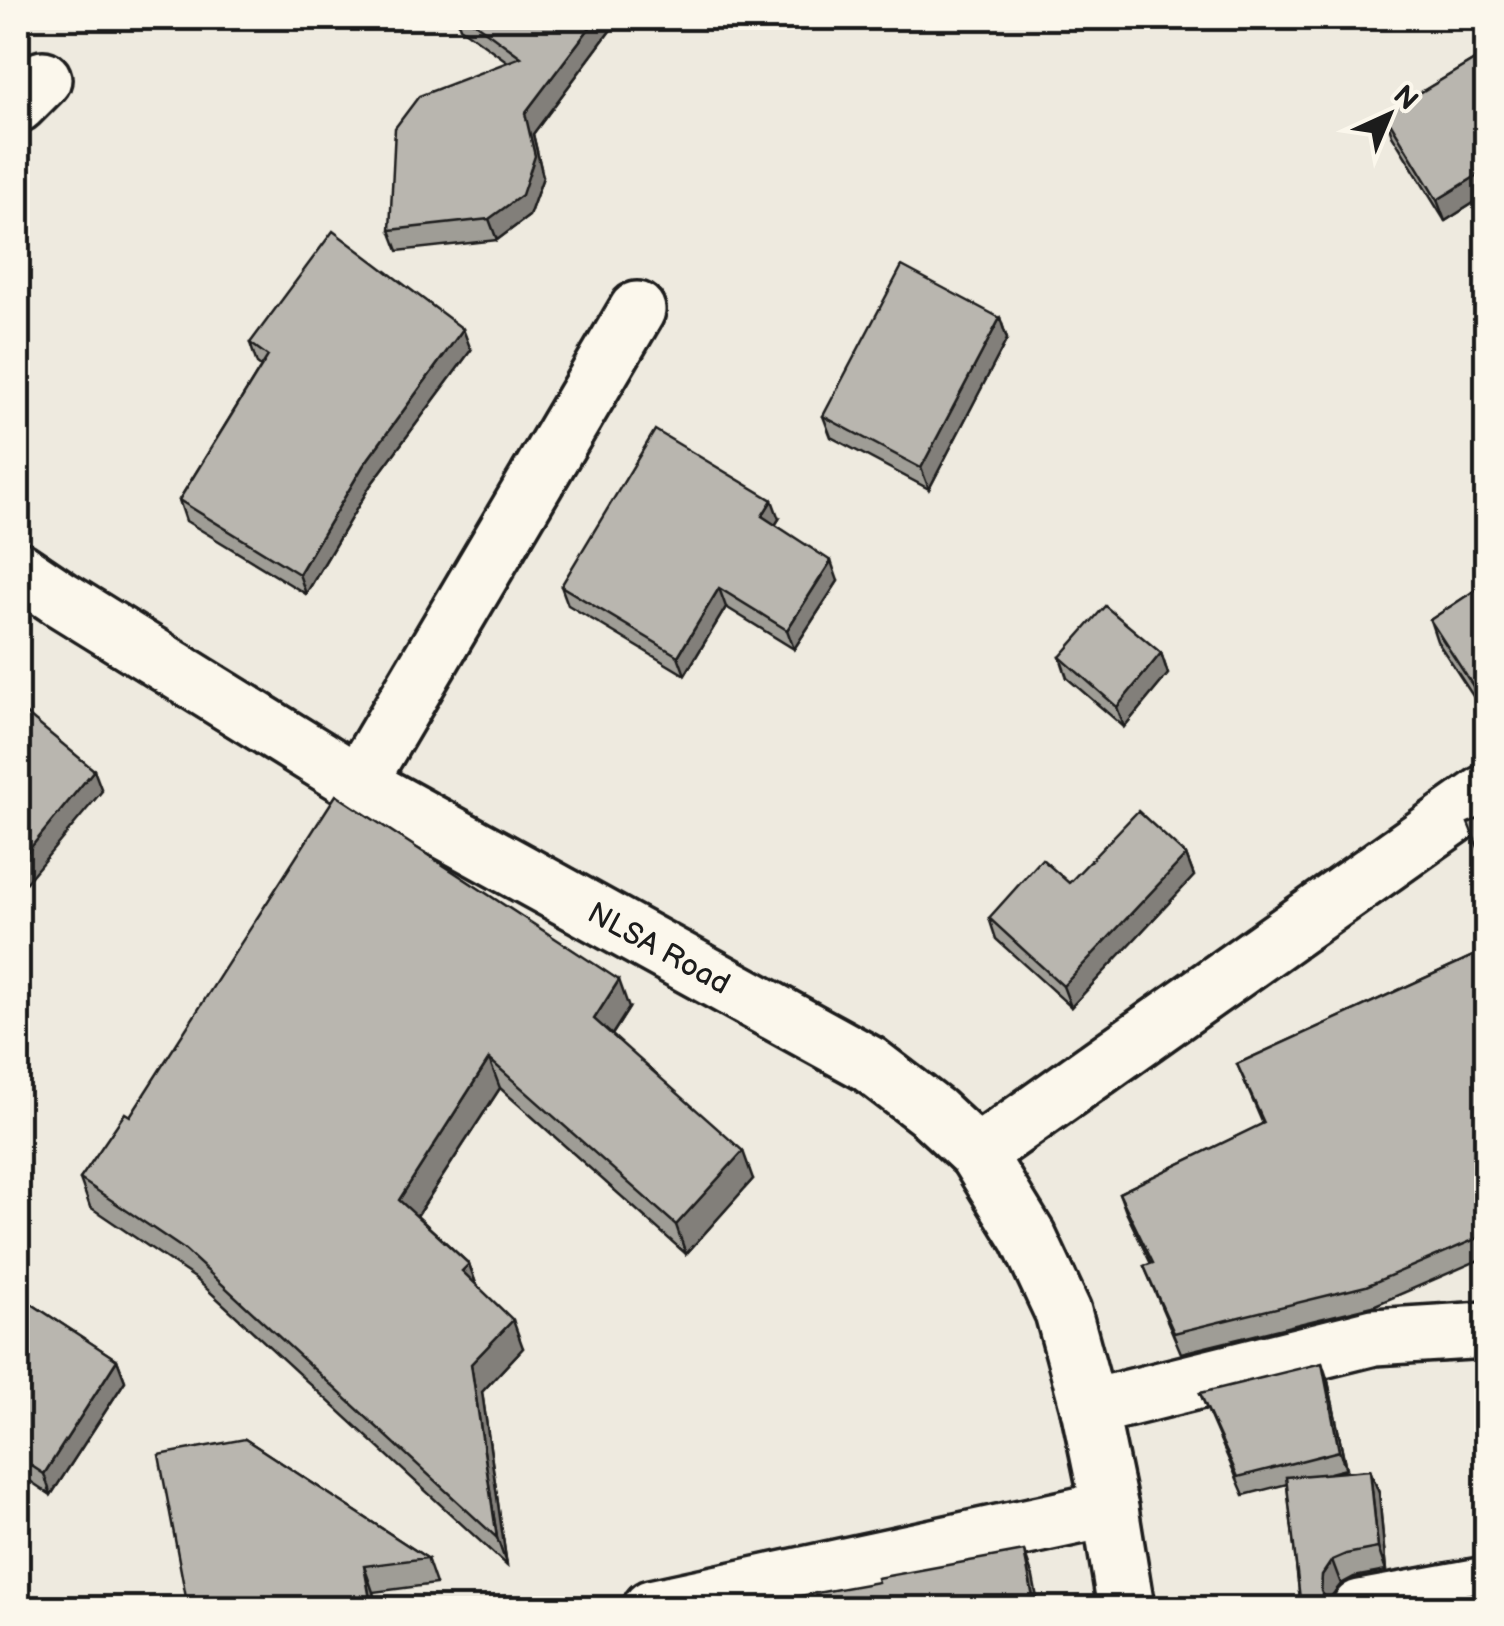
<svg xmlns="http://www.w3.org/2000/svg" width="1504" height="1626" font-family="'Balsamiq Sans',sans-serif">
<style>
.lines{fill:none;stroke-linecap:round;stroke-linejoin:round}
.minor-casing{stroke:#1c1c1c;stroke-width:62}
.secondary-casing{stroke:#1c1c1c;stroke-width:62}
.minor{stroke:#fbf7ec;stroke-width:55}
.secondary{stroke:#fbf7ec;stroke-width:55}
.wall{fill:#9f9d96;stroke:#1c1c1c;stroke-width:2.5}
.shaded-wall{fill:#827f7a;stroke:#1c1c1c;stroke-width:2.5}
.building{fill:#b9b6af;stroke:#1c1c1c;stroke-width:2.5}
.labels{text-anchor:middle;stroke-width:8;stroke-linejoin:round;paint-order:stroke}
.street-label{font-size:30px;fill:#1c1c1c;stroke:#fbf7ec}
</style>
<rect width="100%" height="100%" fill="#eeeadf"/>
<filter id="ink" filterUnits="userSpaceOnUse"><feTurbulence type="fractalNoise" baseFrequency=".01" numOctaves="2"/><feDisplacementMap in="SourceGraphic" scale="20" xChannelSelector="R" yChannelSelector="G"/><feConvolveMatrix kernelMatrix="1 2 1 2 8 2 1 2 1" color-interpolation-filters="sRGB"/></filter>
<g filter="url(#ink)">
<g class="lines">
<defs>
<path id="minor" d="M 18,104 L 43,79
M 358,783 L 637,310
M 977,1154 L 1486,793
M 1089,1408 L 1374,1337 L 1486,1330
M 651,1608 L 1110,1509
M 1360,1608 L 1486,1585"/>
<path id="secondary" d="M 18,570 L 61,599 L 358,783 L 869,1064 L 933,1113 L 977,1154 L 1028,1237 L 1063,1312 L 1089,1408 L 1110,1509 L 1126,1608"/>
</defs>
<!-- minor casing -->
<use href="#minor" class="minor-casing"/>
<!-- secondary casing -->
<use href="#secondary" class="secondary-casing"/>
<!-- minor -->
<use href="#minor" class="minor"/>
<!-- secondary -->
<use href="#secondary" class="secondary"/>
</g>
<!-- wall -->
<path class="wall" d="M 457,18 L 617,18 L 618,20 L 533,134 L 543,177 L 529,216 L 497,240 L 398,251 L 390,230 L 508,62 L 460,27 Z
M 1486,53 L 1486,195 L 1445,221 L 1392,135 L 1385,114 Z
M 1000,318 L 1007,339 L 929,489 L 831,437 L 823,416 Z
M 250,343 L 471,350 L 370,486 L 306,594 L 186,521 L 179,500 L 261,367 L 257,364 Z
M 779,519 L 775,525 L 838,581 L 794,649 L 726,607 L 685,675 L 568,605 L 561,586 Z
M 1486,583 L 1486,716 L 1437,641 L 1430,620 Z
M 1161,653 L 1168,674 L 1124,727 L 1067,678 L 1060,657 Z
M 1186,855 L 1194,876 L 1071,1007 L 996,939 L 989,918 L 1069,883 Z
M 1486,950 L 1486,1257 L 1373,1306 L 1181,1353 L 1144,1266 L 1151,1264 L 1126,1212 L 1119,1193 L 1263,1124 L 1237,1064 Z
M 629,1008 L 612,1035 L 753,1179 L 686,1254 L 500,1088 L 417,1216 L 469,1264 L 476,1284 L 523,1348 L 482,1392 L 507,1566 L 195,1278 L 90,1207 L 80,1179 L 130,1116 Z
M 18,1295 L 117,1360 L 125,1381 L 51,1495 L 18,1473 Z
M 1328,1381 L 1346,1469 L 1330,1473 L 1370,1470 L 1379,1493 L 1386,1571 L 1354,1577 L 1341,1584 L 1330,1598 L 1330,1606 L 1301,1608 L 1287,1484 L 1244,1495 L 1200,1393 Z
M 245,1439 L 427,1558 L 436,1584 L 373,1592 L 376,1608 L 188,1608 Z"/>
<!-- shaded-wall -->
<path class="shaded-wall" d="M 597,18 L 617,18 L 618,20 L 533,134 L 543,177 L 529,216 L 497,240 L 489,219 L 525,113 Z
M 1486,170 L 1486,195 L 1445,221 L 1437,200 Z
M 1000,318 L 1007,339 L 929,489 L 921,468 Z
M 463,329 L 471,350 L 370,486 L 306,594 L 299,574 L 363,466 Z
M 772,500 L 779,519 L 769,535 L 762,516 Z
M 831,561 L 838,581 L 794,649 L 787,630 Z
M 719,588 L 726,607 L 685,675 L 678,656 Z
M 1161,653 L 1168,674 L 1124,727 L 1117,707 Z
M 94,770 L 102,791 L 22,887 L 18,876 L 18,863 Z
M 1186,855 L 1194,876 L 1071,1007 L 1063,986 Z
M 619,980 L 629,1008 L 604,1047 L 594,1019 Z
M 489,1059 L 500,1088 L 409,1228 L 399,1200 Z
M 743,1151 L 753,1179 L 686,1254 L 676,1225 Z
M 469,1264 L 479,1292 L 462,1271 Z
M 513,1320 L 523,1348 L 482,1392 L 507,1566 L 497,1538 L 471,1364 Z
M 117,1360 L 125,1381 L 51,1495 L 44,1474 Z
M 1322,1363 L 1328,1381 L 1346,1469 L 1339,1451 Z
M 1370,1470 L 1379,1493 L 1386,1571 L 1378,1548 Z
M 1024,1551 L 1033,1577 L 1039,1608 L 1035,1608 Z
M 1332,1560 L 1341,1584 L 1330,1598 L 1330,1608 L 1321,1591 L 1322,1575 Z
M 364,1566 L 373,1592 L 376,1608 L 373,1608 L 370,1599 Z"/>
<!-- building -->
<path class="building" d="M 468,18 L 597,18 L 525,113 L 535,156 L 522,195 L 489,219 L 390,230 L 395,128 L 419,96 L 521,57 Z
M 1486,53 L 1486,170 L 1437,200 L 1385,114 Z
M 333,231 L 463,329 L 363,466 L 299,574 L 179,500 L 268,356 L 250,343 Z
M 902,266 L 1000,318 L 921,468 L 823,416 Z
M 655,430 L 772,500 L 762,516 L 831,561 L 787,630 L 719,588 L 678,656 L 561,586 Z
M 1486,583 L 1486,701 L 1484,703 L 1430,620 Z
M 1105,606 L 1161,653 L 1117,707 L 1060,657 Z
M 18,707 L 94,770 L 18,863 Z
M 336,795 L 619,980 L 594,1019 L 743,1151 L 676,1225 L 489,1059 L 399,1200 L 469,1264 L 462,1271 L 513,1320 L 471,1364 L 497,1538 L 185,1250 L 80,1179 L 125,1113 L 130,1116 Z
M 1138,811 L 1186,855 L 1063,986 L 989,918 L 1042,859 L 1069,883 Z
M 1486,816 L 1486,867 L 1468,823 Z
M 1486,950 L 1486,1227 L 1481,1229 L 1483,1236 L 1366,1286 L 1174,1333 L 1144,1266 L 1153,1263 L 1119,1193 L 1264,1123 L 1237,1064 Z
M 18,1295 L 117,1360 L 44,1474 L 18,1457 Z
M 1322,1363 L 1339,1451 L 1238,1477 L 1200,1393 Z
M 245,1439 L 427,1558 L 364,1566 L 370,1599 L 320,1608 L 188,1608 L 159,1455 Z
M 1370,1470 L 1378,1548 L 1346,1554 L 1332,1560 L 1322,1575 L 1321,1591 L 1327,1604 L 1334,1608 L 1301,1608 L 1286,1477 Z
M 1024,1551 L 1035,1608 L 733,1608 L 878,1582 L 877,1578 Z
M 1486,1591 L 1486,1608 L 1394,1608 L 1483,1592 Z"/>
</g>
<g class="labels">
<!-- street labels -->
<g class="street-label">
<text transform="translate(659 948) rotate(29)" y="10">NLSA Road</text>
</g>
</g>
<!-- margin -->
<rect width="1504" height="1626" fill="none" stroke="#fbf7ec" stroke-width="60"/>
<rect x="30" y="30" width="1444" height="1566" fill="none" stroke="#1c1c1c" stroke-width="4" filter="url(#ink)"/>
<!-- north arrow -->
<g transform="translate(1389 115) rotate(44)" stroke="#fbf7ec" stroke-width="8" paint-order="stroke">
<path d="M0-8L18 38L0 25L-18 38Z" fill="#1c1c1c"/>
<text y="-15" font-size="28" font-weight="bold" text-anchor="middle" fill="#1c1c1c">N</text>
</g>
</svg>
